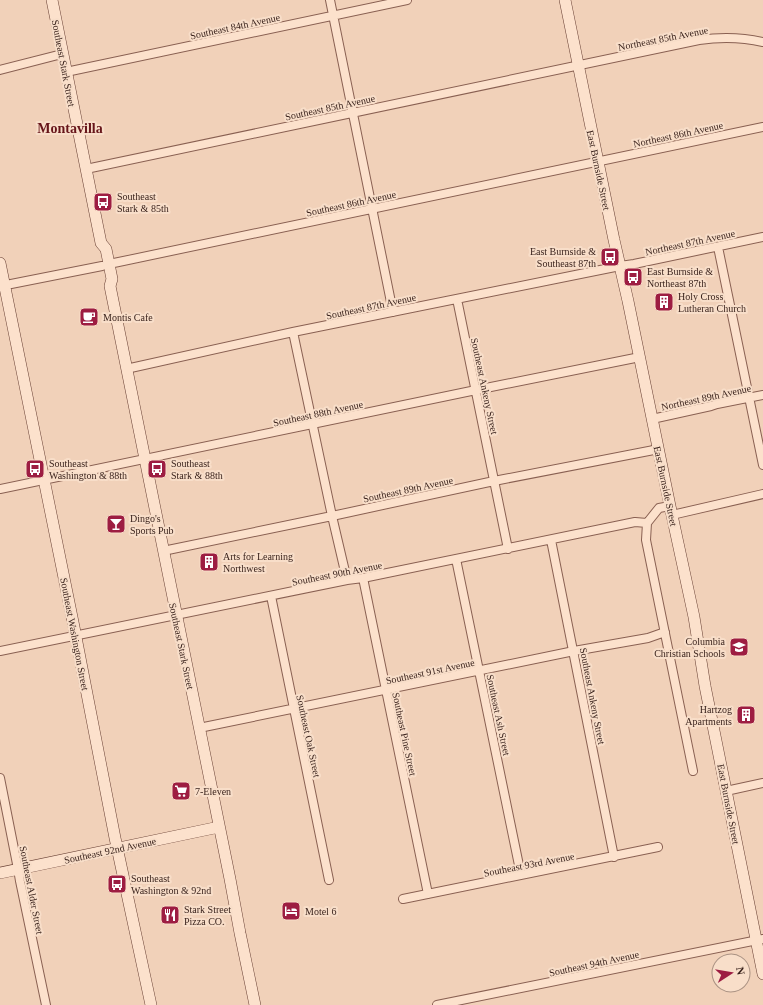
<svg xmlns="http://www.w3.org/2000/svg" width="763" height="1005" font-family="'Times New Roman',serif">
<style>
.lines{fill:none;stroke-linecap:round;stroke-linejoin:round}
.street-casing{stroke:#896052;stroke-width:10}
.secondary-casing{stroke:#6a4236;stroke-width:12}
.street{stroke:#fce1cc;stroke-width:8}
.secondary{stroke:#fce1cc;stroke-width:11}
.labels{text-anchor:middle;stroke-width:4;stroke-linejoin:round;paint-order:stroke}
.street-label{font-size:10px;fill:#361f19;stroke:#f8dec9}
.poi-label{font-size:10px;fill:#361f19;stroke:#f8dec9;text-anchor:start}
.district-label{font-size:14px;font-weight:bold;fill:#67151a;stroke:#f8dec9}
</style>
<rect width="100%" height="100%" fill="#f1d1b9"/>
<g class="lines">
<defs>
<path id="street" d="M 330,0 L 393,312
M 0,70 L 62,54
M 66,72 L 407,0
M 86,169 L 699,40 C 720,37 741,37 763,42
M 718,247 L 763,465
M 109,264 L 763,127
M 1,286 L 102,266
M 457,299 L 508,549
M 293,332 L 332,516 L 347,580
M 126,369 L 293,332 L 620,266 L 634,264 L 763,237
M 652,419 L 711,406 L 717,404 L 763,395
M 0,489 L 476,390 L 640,357
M 672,515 L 763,494
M 647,523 L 646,540 L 693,771
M 647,523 L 659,508 L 670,506
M 551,540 L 614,857
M 163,551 L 332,516 L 494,481 L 659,449
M 456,559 L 521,875
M 363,578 L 428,894
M 271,596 L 329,880
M 0,651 L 347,580 L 363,578 L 635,522 L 647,523
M 199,728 L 574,651 L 648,638 L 665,632
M 0,778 L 18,869 L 20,881 L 46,1005
M 726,791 L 763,783
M 403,899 L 658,847
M 437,1005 L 763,939"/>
<path id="secondary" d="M 52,0 L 101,243 L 106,249 L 112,279 L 110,286 L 230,879 L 240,933 L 255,1005
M 565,0 L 614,240 L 628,301 L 670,506 L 694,617 L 705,686 L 763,974
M 0,263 L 74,627 L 115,838 L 151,1005
M 0,873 L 219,827"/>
</defs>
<!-- street casing -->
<use href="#street" class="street-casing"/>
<!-- secondary casing -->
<use href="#secondary" class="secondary-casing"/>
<!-- street -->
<use href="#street" class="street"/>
<!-- secondary -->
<use href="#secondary" class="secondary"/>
</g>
<!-- icons -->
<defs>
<symbol id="bus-square" viewBox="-11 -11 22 22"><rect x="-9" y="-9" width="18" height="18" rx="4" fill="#9d1d42" stroke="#f8dec9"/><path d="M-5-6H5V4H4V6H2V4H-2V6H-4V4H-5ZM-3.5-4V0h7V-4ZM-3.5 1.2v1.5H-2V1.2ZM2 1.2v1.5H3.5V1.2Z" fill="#fff"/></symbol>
<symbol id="building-square" viewBox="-11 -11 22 22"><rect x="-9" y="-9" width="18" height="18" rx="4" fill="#9d1d42" stroke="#f8dec9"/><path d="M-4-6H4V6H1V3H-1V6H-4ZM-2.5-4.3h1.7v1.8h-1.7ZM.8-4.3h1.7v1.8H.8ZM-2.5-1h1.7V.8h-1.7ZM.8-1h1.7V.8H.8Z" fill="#fff"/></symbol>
<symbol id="cafe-square" viewBox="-11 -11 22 22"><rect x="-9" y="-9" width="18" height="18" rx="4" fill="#9d1d42" stroke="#f8dec9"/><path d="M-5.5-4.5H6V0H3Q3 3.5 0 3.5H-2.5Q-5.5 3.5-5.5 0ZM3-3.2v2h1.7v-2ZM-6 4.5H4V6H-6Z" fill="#fff"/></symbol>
<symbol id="bar-square" viewBox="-11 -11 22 22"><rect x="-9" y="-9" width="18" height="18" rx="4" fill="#9d1d42" stroke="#f8dec9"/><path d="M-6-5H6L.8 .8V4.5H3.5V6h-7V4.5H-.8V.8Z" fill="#fff"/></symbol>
<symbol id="school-square" viewBox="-11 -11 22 22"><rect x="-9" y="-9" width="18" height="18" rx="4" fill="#9d1d42" stroke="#f8dec9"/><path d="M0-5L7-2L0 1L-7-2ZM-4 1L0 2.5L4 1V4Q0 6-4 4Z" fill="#fff"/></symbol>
<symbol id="supermarket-square" viewBox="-11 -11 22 22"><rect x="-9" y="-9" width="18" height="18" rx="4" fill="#9d1d42" stroke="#f8dec9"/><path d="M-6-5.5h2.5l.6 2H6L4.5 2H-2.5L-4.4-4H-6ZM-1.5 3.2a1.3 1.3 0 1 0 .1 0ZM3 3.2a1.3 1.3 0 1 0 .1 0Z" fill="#fff"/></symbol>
<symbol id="hotel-square" viewBox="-11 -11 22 22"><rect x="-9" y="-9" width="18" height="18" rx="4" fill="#9d1d42" stroke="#f8dec9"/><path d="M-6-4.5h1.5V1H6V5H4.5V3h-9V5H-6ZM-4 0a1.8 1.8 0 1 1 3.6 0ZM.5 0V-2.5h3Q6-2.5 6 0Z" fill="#fff"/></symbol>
<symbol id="restaurant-square" viewBox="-11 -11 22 22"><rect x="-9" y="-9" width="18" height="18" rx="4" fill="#9d1d42" stroke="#f8dec9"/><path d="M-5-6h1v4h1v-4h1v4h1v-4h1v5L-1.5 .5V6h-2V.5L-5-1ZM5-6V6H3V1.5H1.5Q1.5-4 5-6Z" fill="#fff"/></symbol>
</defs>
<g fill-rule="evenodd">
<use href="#bus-square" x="92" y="191" width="22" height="22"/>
<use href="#bus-square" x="599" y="246" width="22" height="22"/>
<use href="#bus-square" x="622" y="266" width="22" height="22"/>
<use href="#building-square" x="653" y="291" width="22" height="22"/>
<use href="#cafe-square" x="78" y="306" width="22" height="22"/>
<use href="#bus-square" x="24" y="458" width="22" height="22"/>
<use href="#bus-square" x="146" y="458" width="22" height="22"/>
<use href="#bar-square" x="105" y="513" width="22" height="22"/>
<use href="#building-square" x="198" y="551" width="22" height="22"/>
<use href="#school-square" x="728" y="636" width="22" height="22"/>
<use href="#building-square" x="735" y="704" width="22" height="22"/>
<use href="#supermarket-square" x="170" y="780" width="22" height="22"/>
<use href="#bus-square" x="106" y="873" width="22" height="22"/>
<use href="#hotel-square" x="280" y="900" width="22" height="22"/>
<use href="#restaurant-square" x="159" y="904" width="22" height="22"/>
</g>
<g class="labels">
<!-- street labels -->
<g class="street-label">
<text transform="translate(235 26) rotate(-12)" y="4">Southeast 84th Avenue</text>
<text transform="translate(663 38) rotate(-11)" y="4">Northeast 85th Avenue</text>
<text transform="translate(64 63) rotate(79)" y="4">Southeast Stark Street</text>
<text transform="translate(330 107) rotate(-12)" y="4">Southeast 85th Avenue</text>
<text transform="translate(678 134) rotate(-12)" y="4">Northeast 86th Avenue</text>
<text transform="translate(599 170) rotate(78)" y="4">East Burnside Street</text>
<text transform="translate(351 203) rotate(-12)" y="4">Southeast 86th Avenue</text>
<text transform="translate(690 242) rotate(-12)" y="4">Northeast 87th Avenue</text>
<text transform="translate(371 306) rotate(-12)" y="4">Southeast 87th Avenue</text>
<text transform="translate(485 386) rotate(78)" y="4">Southeast Ankeny Street</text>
<text transform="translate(706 397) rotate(-12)" y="4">Northeast 89th Avenue</text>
<text transform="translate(318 413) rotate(-12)" y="4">Southeast 88th Avenue</text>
<text transform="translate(666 486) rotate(78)" y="4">East Burnside Street</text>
<text transform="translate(408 489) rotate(-12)" y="4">Southeast 89th Avenue</text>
<text transform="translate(337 573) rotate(-11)" y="4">Southeast 90th Avenue</text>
<text transform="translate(75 634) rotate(79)" y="4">Southeast Washington Street</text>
<text transform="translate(182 646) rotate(78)" y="4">Southeast Stark Street</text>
<text transform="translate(430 671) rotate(-12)" y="4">Southeast 91st Avenue</text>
<text transform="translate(593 696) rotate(79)" y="4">Southeast Ankeny Street</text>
<text transform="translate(499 715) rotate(78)" y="4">Southeast Ash Street</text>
<text transform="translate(405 734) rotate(78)" y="4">Southeast Pine Street</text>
<text transform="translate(309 736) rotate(78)" y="4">Southeast Oak Street</text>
<text transform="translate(729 804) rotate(79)" y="4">East Burnside Street</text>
<text transform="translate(110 850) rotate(-12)" y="4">Southeast 92nd Avenue</text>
<text transform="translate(529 864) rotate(-11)" y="4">Southeast 93rd Avenue</text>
<text transform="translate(32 890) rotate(79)" y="4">Southeast Alder Street</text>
<text transform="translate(594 963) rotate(-12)" y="4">Southeast 94th Avenue</text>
</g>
<!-- poi labels -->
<g class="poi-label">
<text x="117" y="200">Southeast<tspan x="117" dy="12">Stark &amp; 85th</tspan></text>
<text x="596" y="255" text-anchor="end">East Burnside &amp;<tspan x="596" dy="12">Southeast 87th</tspan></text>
<text x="647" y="275">East Burnside &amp;<tspan x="647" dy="12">Northeast 87th</tspan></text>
<text x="678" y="300">Holy Cross<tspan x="678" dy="12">Lutheran Church</tspan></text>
<text x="103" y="321">Montis Cafe</text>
<text x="49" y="467">Southeast<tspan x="49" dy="12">Washington &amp; 88th</tspan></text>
<text x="171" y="467">Southeast<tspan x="171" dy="12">Stark &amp; 88th</tspan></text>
<text x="130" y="522">Dingo's<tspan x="130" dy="12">Sports Pub</tspan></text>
<text x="223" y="560">Arts for Learning<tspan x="223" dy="12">Northwest</tspan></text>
<text x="725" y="645" text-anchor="end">Columbia<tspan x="725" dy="12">Christian Schools</tspan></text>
<text x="732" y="713" text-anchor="end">Hartzog<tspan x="732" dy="12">Apartments</tspan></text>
<text x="195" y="795">7-Eleven</text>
<text x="131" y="882">Southeast<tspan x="131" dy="12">Washington &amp; 92nd</tspan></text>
<text x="184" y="913">Stark Street<tspan x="184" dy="12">Pizza CO.</tspan></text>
<text x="305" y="915">Motel 6</text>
</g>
<!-- district labels -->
<g class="district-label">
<text x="70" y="133">Montavilla</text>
</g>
</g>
<!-- north arrow -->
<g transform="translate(731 973) rotate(78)"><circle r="19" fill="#f8dec9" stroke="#aa9283"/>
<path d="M0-3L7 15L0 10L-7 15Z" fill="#9d1d42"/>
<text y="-6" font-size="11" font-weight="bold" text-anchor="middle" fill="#361f19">N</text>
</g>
</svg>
